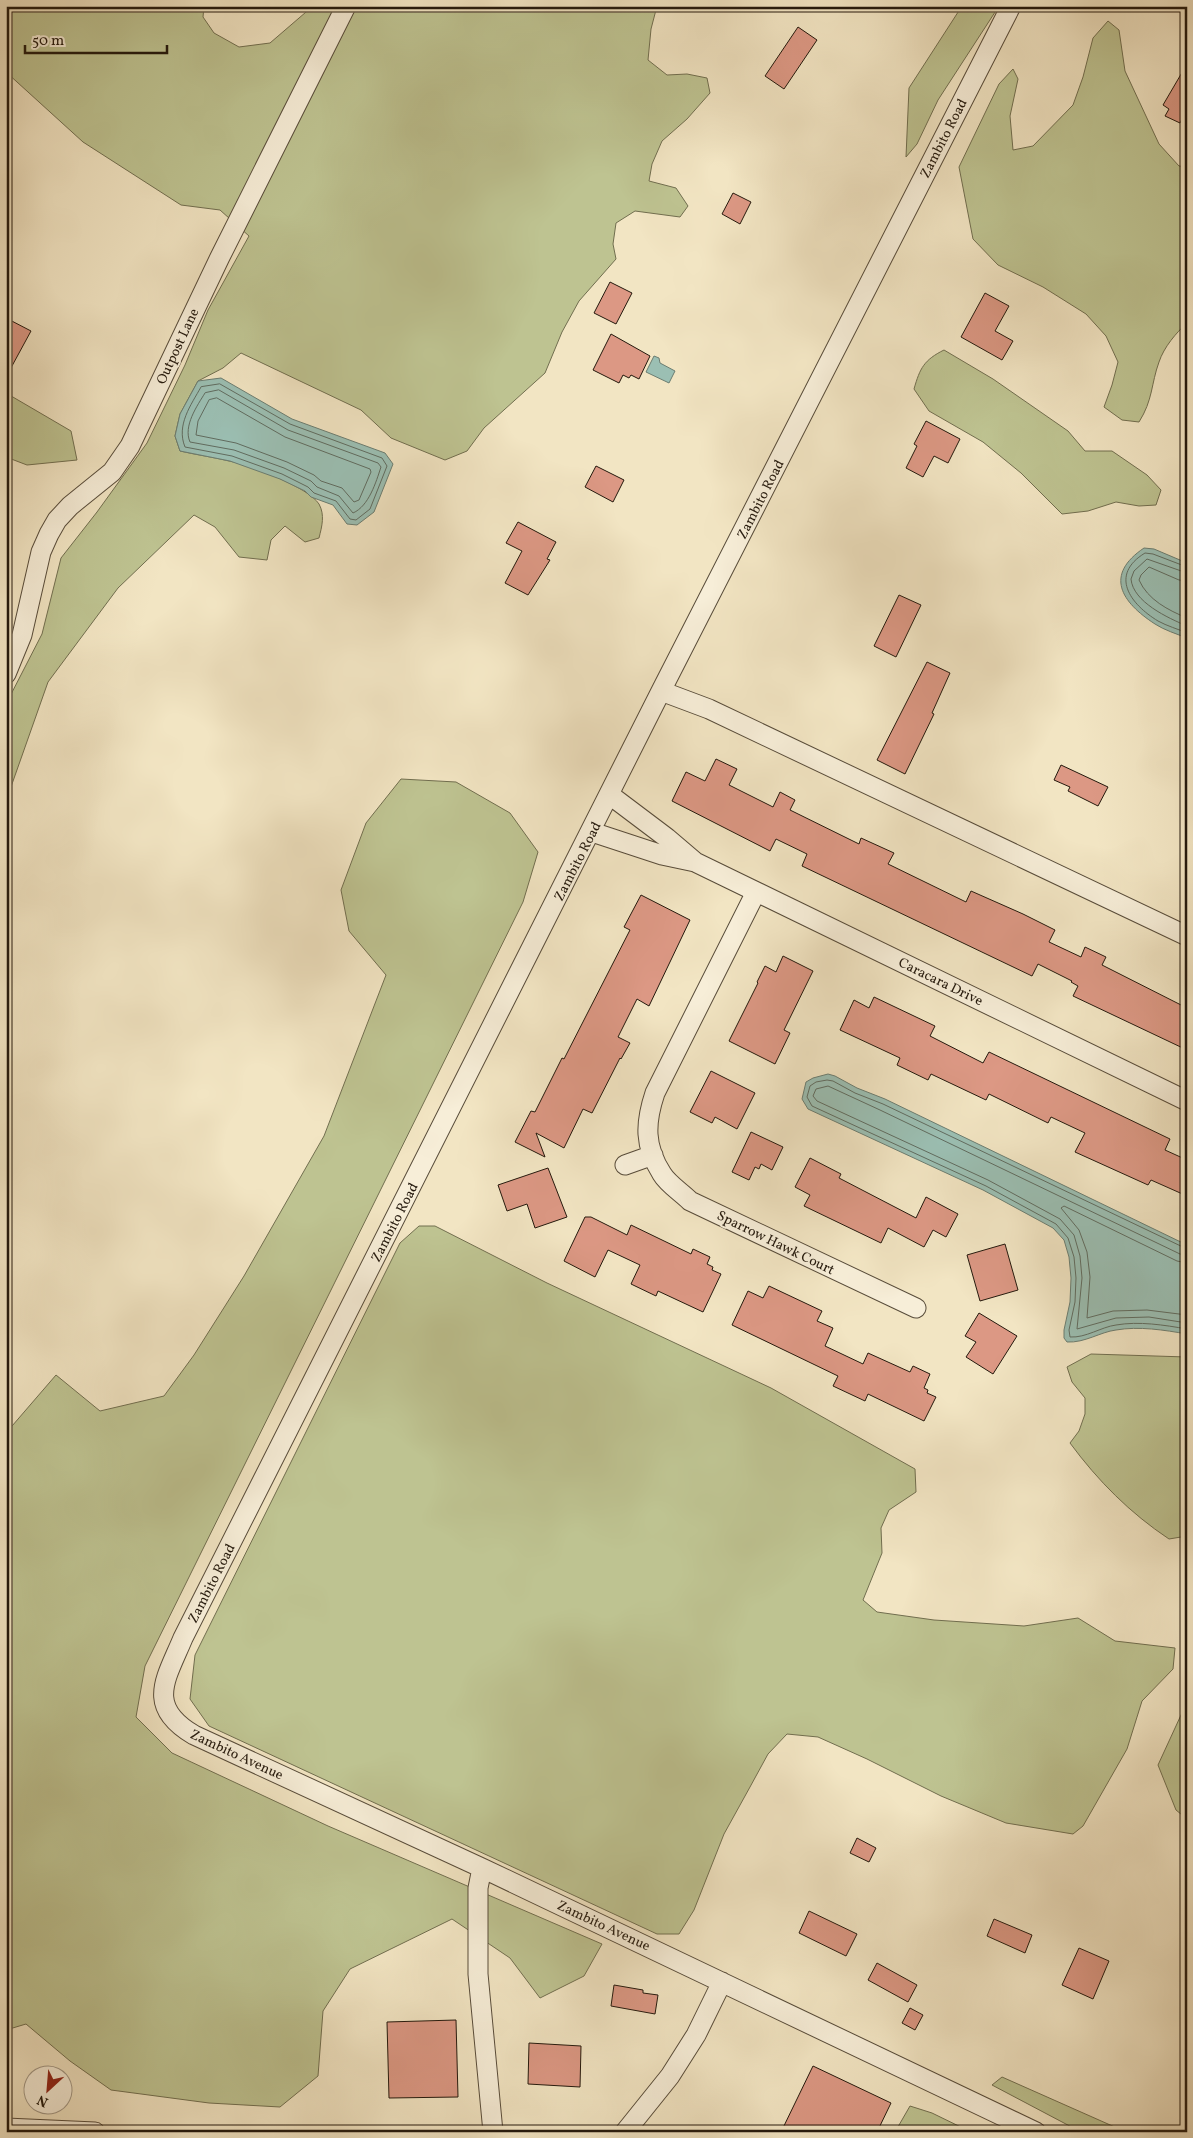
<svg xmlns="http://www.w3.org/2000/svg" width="1193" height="2138" font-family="Vollkorn,serif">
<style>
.green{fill:#bec391;stroke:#716e4f}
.water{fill:#9bbfb3;stroke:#6b7d71}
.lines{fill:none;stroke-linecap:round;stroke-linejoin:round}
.shore{stroke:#606c60;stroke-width:1}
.building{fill:#dc9884;stroke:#24190d}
.minor-casing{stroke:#584c3a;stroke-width:21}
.minor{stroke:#f7eed8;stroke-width:19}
.labels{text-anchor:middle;stroke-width:4;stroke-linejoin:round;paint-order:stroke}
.street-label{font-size:14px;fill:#24190d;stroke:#f7eed8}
</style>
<rect width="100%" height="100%" fill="#f2e5c3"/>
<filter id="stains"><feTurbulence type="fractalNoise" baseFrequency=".004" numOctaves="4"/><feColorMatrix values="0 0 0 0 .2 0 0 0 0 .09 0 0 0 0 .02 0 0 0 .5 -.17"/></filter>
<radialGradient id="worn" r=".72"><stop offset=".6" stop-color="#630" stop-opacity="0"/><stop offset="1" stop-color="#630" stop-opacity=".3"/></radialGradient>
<!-- green -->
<path class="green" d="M 6,6 L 204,6 L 203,17 L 214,33 L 239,47 L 270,43 L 313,6 L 657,6 L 651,29 L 648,60 L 667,75 L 687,74 L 707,78 L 710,93 L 687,119 L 662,141 L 652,164 L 649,181 L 676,188 L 688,206 L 680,217 L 635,211 L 616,223 L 613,244 L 616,259 L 579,301 L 562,332 L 545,373 L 484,428 L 467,451 L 445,460 L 391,438 L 361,410 L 241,353 L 223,368 L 198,381 L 180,414 L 175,436 L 180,451 C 197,455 213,457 229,461 C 250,465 308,487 319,504 C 325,515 322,526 319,538 L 305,542 L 285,526 L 271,540 L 267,560 L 239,557 L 215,527 L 194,515 L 118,588 L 48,682 L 6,801 L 6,704 L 42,634 L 61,558 L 97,512 L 147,443 L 185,365 L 208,310 L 249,236 L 220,210 L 181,205 L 83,142 L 6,72 Z
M 962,6 L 999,6 L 938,100 L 917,144 L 906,157 L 909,88 Z
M 1108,21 L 1119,30 L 1125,71 L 1159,144 L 1179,166 L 1187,167 L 1187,323 C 1176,333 1164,347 1159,362 C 1151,384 1153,400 1139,422 L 1122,420 L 1104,407 L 1112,385 L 1118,362 L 1106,336 L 1086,314 L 1043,287 L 998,265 L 973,239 L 959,167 L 999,84 L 1013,69 L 1018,79 L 1010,116 L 1013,150 L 1033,146 L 1073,105 L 1083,77 L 1093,38 Z
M 944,350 L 993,379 L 1068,431 L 1085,451 L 1112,451 L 1147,475 L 1161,490 L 1156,505 L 1139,506 L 1116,502 L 1088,511 L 1062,514 L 1021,473 L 983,442 L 929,411 L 914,389 C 920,368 924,360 944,350 Z
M 6,393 L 71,431 L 77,460 L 27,465 L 6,457 Z
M 401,779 L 456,782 L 510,813 L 538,852 L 523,902 L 145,1666 L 136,1717 L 172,1753 L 328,1826 L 602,1944 L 584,1976 L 540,1998 L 510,1958 L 452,1919 L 350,1969 L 323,2011 L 318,2076 L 280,2107 L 209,2103 L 111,2090 L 70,2061 L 26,2024 L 6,2030 L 6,1433 L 56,1375 L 100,1411 L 164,1396 L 194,1355 L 244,1276 L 324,1136 L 386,975 L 349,931 L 341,890 L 366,823 Z
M 419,1226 L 435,1226 L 547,1283 L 771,1388 L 915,1469 L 916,1492 L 889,1510 L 881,1528 L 882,1553 L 863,1600 L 877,1612 L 934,1620 L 1024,1626 L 1078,1618 L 1115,1641 L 1175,1648 L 1173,1669 L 1142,1701 L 1127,1749 L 1083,1826 L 1073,1834 L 1006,1823 L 941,1796 L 867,1759 L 818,1737 L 787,1734 L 768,1754 L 750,1787 L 724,1834 L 694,1910 L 679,1934 L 657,1934 L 209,1726 L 190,1699 L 195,1655 L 400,1243 Z
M 1091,1354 L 1187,1357 L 1187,1536 L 1169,1539 C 1130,1513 1098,1481 1070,1443 L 1079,1431 L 1085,1414 L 1085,1398 L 1072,1382 L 1067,1367 Z
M 1187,1702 L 1187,1819 L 1176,1810 L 1158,1765 Z
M 1002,2077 L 1126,2132 L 1081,2132 L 992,2085 Z
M 910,2106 L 932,2113 L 971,2132 L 895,2132 Z"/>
<!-- water -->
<path class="water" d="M 654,356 L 659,358 L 660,363 L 675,371 L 669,383 L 646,372 Z
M 221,378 L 292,419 L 385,453 L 393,464 L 374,512 L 357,525 L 347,524 L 333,505 L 311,497 L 305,491 L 280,479 L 230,461 L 180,451 L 175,436 L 180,414 L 198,381 Z
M 1144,548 L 1154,549 L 1187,563 L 1187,638 C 1177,634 1164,630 1155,624 C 1121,602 1104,575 1144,548 Z
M 828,1074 L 835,1076 L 857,1088 L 885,1099 L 1187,1245 L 1187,1334 C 1164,1330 1139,1326 1116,1330 C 1100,1332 1085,1343 1067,1342 L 1064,1338 L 1064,1330 L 1070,1302 L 1071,1278 L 1069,1257 L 1064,1240 L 1053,1228 L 983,1190 L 808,1109 L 802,1099 L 806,1082 L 813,1078 Z"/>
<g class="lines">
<!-- shore -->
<path class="shore" d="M 220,384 L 290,424 L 382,458 L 387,466 L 370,509 L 356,520 L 350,519 L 336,501 L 314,493 L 308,487 L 282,474 L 232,456 L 185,447 C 176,425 191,405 201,387 Z
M 219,390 L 288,430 L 378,463 L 381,467 C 376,482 369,506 353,513 L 339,496 L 317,487 L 311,481 L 284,468 L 234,450 L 190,442 C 183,426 197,406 205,393 Z
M 217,398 L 285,437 L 370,469 L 371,472 L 359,500 L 354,502 L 342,488 L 321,481 L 314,475 L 287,462 L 236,443 L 196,435 L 198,421 L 209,400 Z
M 1187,567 L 1153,554 L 1145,553 C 1109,575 1130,604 1158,621 C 1167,626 1178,629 1187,633
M 1187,573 L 1147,559 L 1134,571 L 1131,579 C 1133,602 1168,618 1187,626
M 1187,581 L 1179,580 L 1149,567 L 1141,575 L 1139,580 C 1148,600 1168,610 1187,618
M 1187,1249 L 883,1104 L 855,1093 L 833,1081 L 827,1080 L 816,1082 L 810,1086 L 807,1097 L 812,1106 L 986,1186 L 1056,1224 L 1068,1238 L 1074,1257 L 1076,1278 L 1075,1302 L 1069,1330 L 1070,1337 C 1086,1338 1101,1327 1116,1325 C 1139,1321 1164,1325 1187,1329
M 1187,1255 L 1180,1254 L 880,1110 L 828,1086 L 816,1089 L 813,1096 L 817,1101 L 988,1180 L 1060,1219 L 1074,1235 L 1080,1256 L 1082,1278 L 1077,1329 L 1116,1318 L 1149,1317 L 1187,1323
M 1187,1263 L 1177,1261 L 1064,1206 L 1061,1208 L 1079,1230 L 1087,1252 L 1090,1277 L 1087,1318 L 1113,1311 L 1147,1310 L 1187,1315"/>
</g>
<!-- building -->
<path class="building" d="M 798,27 L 817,40 L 784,89 L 765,76 Z
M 1187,64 L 1187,109 L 1180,123 L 1165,116 L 1169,109 L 1163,105 Z
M 733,193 L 751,202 L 740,224 L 722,214 Z
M 610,282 L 632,293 L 616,324 L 594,313 Z
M 985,293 L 1009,306 L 995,331 L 1013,341 L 1002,360 L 961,337 Z
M 6,318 L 31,331 L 6,377 Z
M 611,334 L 650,356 L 639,379 L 631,375 L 629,378 L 623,375 L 619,383 L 593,370 Z
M 926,421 L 960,439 L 948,463 L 934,456 L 923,477 L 906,468 L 917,446 L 914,444 Z
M 596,466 L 624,480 L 613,502 L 585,487 Z
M 518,522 L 556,542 L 547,559 L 550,560 L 528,595 L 505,583 L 522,551 L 506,543 Z
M 899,595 L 921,605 L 896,657 L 874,646 Z
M 927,662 L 950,673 L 932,713 L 934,714 L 905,774 L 877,760 Z
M 716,759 L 737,769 L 729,785 L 773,807 L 780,792 L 795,800 L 790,810 L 859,844 L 861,838 L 894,853 L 888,864 L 966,902 L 971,891 L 1023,914 L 1055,930 L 1049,942 L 1081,957 L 1085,947 L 1106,957 L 1102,965 L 1187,1008 L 1187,1050 L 1073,996 L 1078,986 L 1071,982 L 1072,981 L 1038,964 L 1032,976 L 802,866 L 807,854 L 776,839 L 770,851 L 672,801 L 686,772 L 705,781 Z
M 1061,765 L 1108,787 L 1098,806 L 1068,791 L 1070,787 L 1054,780 Z
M 641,895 L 690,920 L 649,1006 L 637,999 L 618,1037 L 630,1043 L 621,1059 L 620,1058 L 592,1113 L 583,1109 L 564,1148 L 536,1133 L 545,1157 L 515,1142 L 531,1111 L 535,1112 L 562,1058 L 564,1059 L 630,930 L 624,927 Z
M 783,956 L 813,971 L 784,1030 L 790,1033 L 775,1064 L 729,1041 L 758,983 L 757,982 L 765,966 L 776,972 Z
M 874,997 L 935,1026 L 930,1036 L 983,1063 L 989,1052 L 1170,1139 L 1165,1150 L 1187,1160 L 1187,1196 L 1151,1180 L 1148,1185 L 1075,1152 L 1085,1133 L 1051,1117 L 1048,1123 L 989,1094 L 986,1100 L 931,1074 L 928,1080 L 897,1065 L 900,1058 L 840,1030 L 854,1000 L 869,1008 Z
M 711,1071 L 755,1093 L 737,1129 L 715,1117 L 712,1123 L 690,1112 Z
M 751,1132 L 783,1147 L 772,1170 L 761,1164 L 759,1169 L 755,1167 L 749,1180 L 732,1172 Z
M 810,1158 L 841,1174 L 839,1178 L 916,1218 L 926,1197 L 958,1214 L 946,1237 L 933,1230 L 924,1247 L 888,1228 L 881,1243 L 804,1206 L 810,1195 L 795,1187 Z
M 548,1168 L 567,1217 L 535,1228 L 527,1204 L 507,1211 L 498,1185 Z
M 585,1217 L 591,1217 L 627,1235 L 631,1225 L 691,1254 L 693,1249 L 710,1257 L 707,1264 L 713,1267 L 712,1270 L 721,1274 L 703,1312 L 658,1291 L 656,1296 L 631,1284 L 640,1265 L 608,1250 L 595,1277 L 564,1261 Z
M 1005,1244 L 1018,1290 L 980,1301 L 967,1255 Z
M 769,1286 L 822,1311 L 817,1321 L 833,1328 L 825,1346 L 863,1364 L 868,1353 L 910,1372 L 913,1366 L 930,1374 L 924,1388 L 928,1390 L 927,1393 L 936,1397 L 924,1421 L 868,1394 L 865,1401 L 833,1386 L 838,1376 L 732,1325 L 748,1291 L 763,1298 Z
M 979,1313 L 1017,1336 L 993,1374 L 966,1357 L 976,1342 L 965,1336 Z
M 857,1838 L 876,1848 L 869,1862 L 850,1853 Z
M 809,1911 L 857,1934 L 846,1956 L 799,1933 Z
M 994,1919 L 1032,1935 L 1025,1953 L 987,1936 Z
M 1079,1948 L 1109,1961 L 1093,1999 L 1062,1985 Z
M 877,1963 L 917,1985 L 908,2002 L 868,1980 Z
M 614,1985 L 643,1990 L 643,1993 L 658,1995 L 655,2014 L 611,2006 Z
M 910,2008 L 923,2015 L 915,2030 L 902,2023 Z
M 456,2020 L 458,2097 L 389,2098 L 387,2022 Z
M 529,2043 L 581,2046 L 580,2087 L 528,2084 Z
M 813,2066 L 891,2103 L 877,2132 L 781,2132 Z"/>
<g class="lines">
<defs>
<path id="minor" d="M 1011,6 L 661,691 L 183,1638 C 166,1679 145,1706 194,1735 L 482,1868 L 1036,2132
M 6,674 L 22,635 L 41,552 L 49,534 L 57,520 L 70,506 L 112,472 L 130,446 L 220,257 L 346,6
M 661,691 L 709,709 L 1187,936
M 610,795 L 667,838 L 694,861
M 592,832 L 662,855 L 695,862 L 1187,1101
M 756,892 L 655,1093 C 645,1123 644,1146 662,1174 C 668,1184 681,1192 690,1201 L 916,1308
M 625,1165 L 653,1155
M 482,1868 L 478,1888 L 478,1974 L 493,2132
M 6,2128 L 95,2132
M 625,2132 L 670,2076 L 696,2035 L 722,1982"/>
</defs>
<!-- minor casing -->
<use href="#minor" class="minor-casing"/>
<!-- minor -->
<use href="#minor" class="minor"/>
</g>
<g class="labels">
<!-- street labels -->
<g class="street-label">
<text transform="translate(943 138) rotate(-63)" y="5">Zambito Road</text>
<text transform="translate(177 346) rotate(-65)" y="5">Outpost Lane</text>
<text transform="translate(760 499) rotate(-63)" y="5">Zambito Road</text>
<text transform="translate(577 861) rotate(-63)" y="5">Zambito Road</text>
<text transform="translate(941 981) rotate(26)" y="5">Caracara Drive</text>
<text transform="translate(394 1222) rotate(-63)" y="5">Zambito Road</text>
<text transform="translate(776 1242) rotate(26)" y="5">Sparrow Hawk Court</text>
<text transform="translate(211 1583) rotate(-63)" y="5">Zambito Road</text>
<text transform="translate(237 1754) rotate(25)" y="5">Zambito Avenue</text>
<text transform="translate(604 1925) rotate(25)" y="5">Zambito Avenue</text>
</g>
</g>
<!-- margin -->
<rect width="1193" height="2138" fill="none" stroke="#f2e5c3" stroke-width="25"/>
<rect x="8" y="8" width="1178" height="2123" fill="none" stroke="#24190d" stroke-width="2.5"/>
<rect x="12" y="12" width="1168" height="2113" fill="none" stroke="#24190d"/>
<!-- north arrow -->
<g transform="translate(48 2090) rotate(206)"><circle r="24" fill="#f7eed8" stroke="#a39987"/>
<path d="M0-4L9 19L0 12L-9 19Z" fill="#8f2418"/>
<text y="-8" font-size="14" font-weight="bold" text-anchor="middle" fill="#24190d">N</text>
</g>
<!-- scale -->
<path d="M25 45v8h142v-8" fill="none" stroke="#24190d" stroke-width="2.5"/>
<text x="32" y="45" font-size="15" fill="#24190d" stroke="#f7eed8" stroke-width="4" paint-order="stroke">50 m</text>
<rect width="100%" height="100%" filter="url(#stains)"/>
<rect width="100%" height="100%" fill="url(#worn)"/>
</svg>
